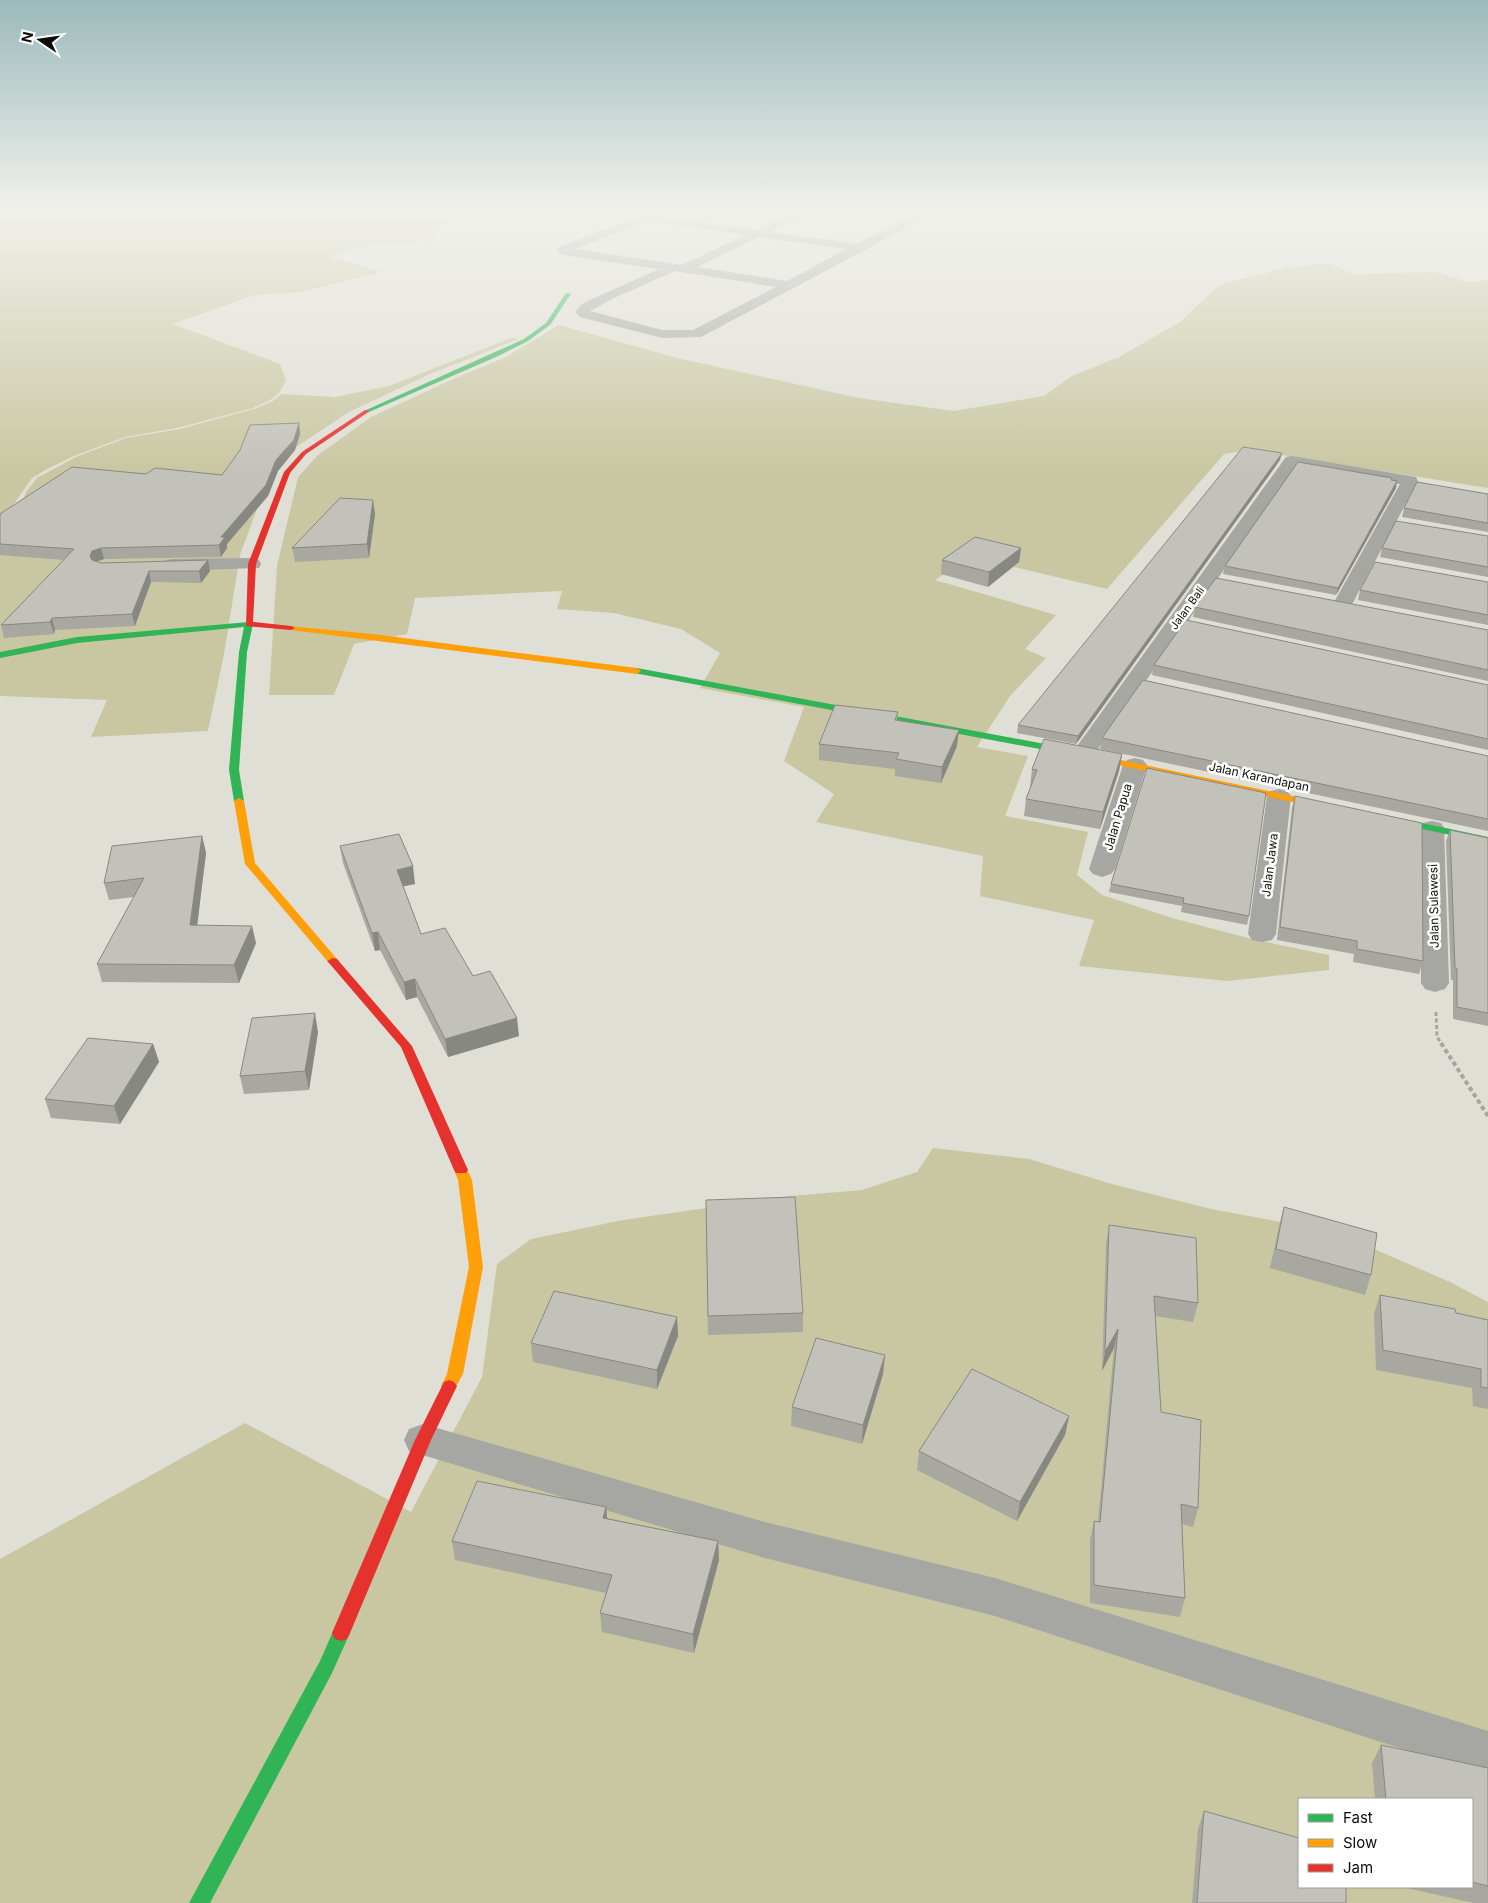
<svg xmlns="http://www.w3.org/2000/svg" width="1488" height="1903" font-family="Inter,sans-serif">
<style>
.green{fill:#c9c7a1;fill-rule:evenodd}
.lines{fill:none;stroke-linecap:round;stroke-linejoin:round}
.path-far1{stroke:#a6a6a0;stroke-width:3;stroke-dasharray:4 2.5;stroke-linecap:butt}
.path{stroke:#a6a6a0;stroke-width:4;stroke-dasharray:4.5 3;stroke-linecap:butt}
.street{fill:#a6a6a2;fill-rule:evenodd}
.fast{fill:#30b455;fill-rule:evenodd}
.slow{fill:#ff9f0a;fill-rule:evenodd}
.jam{fill:#e5322d;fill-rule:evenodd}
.wall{fill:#a8a7a0}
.shaded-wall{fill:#888882}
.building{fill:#c3c2ba;stroke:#888882}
.labels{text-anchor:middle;stroke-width:5;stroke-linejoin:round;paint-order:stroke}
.far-street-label{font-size:11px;fill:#0c0c06;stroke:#fff}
.street-label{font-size:12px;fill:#0c0c06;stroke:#fff}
</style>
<rect width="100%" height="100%" fill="#e0dfd5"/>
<!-- green -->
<path class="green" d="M 0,207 L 483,207 L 435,230 L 436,238 L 425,241 L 374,245 L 329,256 L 382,272 L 302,292 L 254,295 L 173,324 L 280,364 L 286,380 L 280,392 L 270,400 L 253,408 L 177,428 L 125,437 L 74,456 L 47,469 L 32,478 L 12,507 L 0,532 Z
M 1328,263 L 1354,274 L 1434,272 L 1469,282 L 1488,280 L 1488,488 L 1250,450 L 1224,454 L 1107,589 L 971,557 L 935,580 L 1056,615 L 1025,649 L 1046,658 L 1010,696 L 977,747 L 1028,756 L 1005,816 L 1088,832 L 1077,875 L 1102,895 L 1172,918 L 1256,940 L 1329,955 L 1329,970 L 1227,981 L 1079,966 L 1094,920 L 980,896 L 983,856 L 816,822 L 834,794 L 784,761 L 804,707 L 700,688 L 720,653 L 681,629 L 614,613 L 557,609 L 562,591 L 415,598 L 407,634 L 354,644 L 334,695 L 269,695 L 277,566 L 298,477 L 318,455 L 371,417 L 451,380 L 506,357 L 559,325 L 677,358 L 859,398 L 954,411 L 1044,396 L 1072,376 L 1119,357 L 1180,322 L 1219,285 L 1285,268 Z
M 511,338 L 518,339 L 428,375 L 349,412 L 287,453 L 268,479 L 240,555 L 224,654 L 208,731 L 91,737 L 107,700 L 0,696 L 0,534 L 21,506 L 26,492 L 37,478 L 78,456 L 126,438 L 180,429 L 254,409 L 273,401 L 282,394 L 335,397 L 389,386 Z
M 933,1148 L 1029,1159 L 1112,1184 L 1211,1209 L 1335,1232 L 1450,1282 L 1488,1302 L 1488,1903 L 0,1903 L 0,1559 L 245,1423 L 411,1512 L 482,1377 L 497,1264 L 531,1239 L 623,1220 L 790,1196 L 862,1190 L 917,1172 ZM 1299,1799 L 1472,1799 L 1472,1887 L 1299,1887 Z"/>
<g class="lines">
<!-- path-far1 -->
<path class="path-far1" d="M 1436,1012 L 1437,1037 L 1442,1044"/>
<!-- path -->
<path class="path" d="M 1441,1043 L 1488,1116"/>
<!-- street -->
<path class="street" d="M 802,207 L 817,207 L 770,232 L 857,244 L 913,215 L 881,210 L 876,207 L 923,209 L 927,207 L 941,207 L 865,250 L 701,337 L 662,338 L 580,317 L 575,312 L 582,304 L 592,299 L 659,269 L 562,255 L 556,251 L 559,247 L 660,208 L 665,211 L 658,216 L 756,230 ZM 646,221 L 745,235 L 682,265 L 575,249 ZM 759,237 L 847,249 L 787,281 L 697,267 ZM 675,271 L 776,287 L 693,330 L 662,330 L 590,311 L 614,298 Z
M 1292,456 L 1410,476 L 1416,477 L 1418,481 L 1350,608 L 1343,610 L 1336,608 L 1333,604 L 1400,484 L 1296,467 L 1091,759 L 1083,761 L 1075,759 L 1071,754 L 1075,749 L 1286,457 Z
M 252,558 L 259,560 L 261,564 L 259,568 L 171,571 L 164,569 L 162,565 L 164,561 L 171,559 Z
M 1135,758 L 1143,760 L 1147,765 L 1115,869 L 1111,874 L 1102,877 L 1093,874 L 1089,869 L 1123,765 L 1127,760 Z
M 1279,789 L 1287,791 L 1291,796 L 1276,934 L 1272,940 L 1262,942 L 1252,940 L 1248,934 L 1267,796 L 1271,791 Z
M 1432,821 L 1441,823 L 1444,828 L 1449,983 L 1445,989 L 1435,992 L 1425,989 L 1421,983 L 1420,828 L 1423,823 Z
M 423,1424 L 765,1522 L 995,1578 L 1488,1731 L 1488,1777 L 995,1616 L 765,1558 L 409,1451 L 404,1440 L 409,1429 Z"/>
<!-- fast -->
<path class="fast" d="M 566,293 L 571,294 L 550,325 L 528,341 L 496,357 L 369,412 L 364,411 L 524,339 L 546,323 Z
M 249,622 L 253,624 L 247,652 L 239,770 L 244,801 L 239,804 L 234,801 L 229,770 L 239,652 L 244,627 L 77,643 L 0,658 L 0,652 L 77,637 Z
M 637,668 L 1045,744 L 1050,747 L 1045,750 L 634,673 L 634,669 Z
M 1384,815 L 1488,837 L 1488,843 L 1380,820 L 1379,818 Z
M 341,1625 L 347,1627 L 350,1633 L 332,1673 L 210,1903 L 189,1903 L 320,1661 L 335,1627 Z"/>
<!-- slow -->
<path class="slow" d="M 288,626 L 373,634 L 637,668 L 641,671 L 637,674 L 291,630 L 288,630 Z
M 1045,744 L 1330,804 L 1335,807 L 1330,810 L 1042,749 L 1042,745 Z
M 239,798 L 244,801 L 255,863 L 337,959 L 339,961 L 337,963 L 329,963 L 245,864 L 234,801 Z
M 461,1165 L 466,1167 L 472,1180 L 483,1267 L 463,1374 L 454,1390 L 449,1392 L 444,1390 L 441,1386 L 447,1374 L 469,1267 L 458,1180 L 454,1170 L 456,1167 Z"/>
<!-- jam -->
<path class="jam" d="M 365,410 L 370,411 L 306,454 L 290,473 L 256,564 L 253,622 L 291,626 L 295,628 L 291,630 L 246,626 L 248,564 L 284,472 L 302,452 Z
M 333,958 L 337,959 L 412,1046 L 468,1170 L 466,1173 L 456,1173 L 454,1170 L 401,1047 L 329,963 L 327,961 Z
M 449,1380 L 454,1382 L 457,1386 L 431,1440 L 350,1633 L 347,1639 L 341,1641 L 335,1639 L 332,1633 L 415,1440 L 444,1382 Z"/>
</g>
<!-- wall -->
<path class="wall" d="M 299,423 L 300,434 L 295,450 L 278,471 L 268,496 L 227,544 L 227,548 L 221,557 L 104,559 L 97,562 L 101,563 L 208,560 L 210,571 L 201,583 L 151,582 L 135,626 L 55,630 L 54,634 L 4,638 L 1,625 L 64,560 L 0,555 L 0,514 L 146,474 L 222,475 L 240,450 Z
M 1280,460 L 1076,744 L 1017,733 L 1018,725 Z
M 1392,480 L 1396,488 L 1336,595 L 1223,574 L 1225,566 Z
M 1488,494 L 1488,532 L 1402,517 L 1404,508 Z
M 373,500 L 375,514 L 369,558 L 295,562 L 292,548 Z
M 1488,536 L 1488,577 L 1380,557 L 1382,548 Z
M 1021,548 L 1019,562 L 988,587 L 941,574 L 942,560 Z
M 1488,582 L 1488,625 L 1358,600 L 1360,590 Z
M 1195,607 L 1488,630 L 1488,681 L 1193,617 Z
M 1154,665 L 1488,685 L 1488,750 L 1152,675 Z
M 898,712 L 897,720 L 957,746 L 941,783 L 895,776 L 895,769 L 819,760 L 819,744 Z
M 1102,738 L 1488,756 L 1488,831 L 1100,749 Z
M 1122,754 L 1119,771 L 1100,829 L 1024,816 L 1026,799 L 1031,786 L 1030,786 L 1032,769 Z
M 1147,768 L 1249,916 L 1247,925 L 1181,912 L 1182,906 L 1109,892 L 1111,884 Z
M 1295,796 L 1423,961 L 1419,974 L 1353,962 L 1354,954 L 1277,940 L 1292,808 Z
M 1450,830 L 1488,838 L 1488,1026 L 1453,1019 L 1453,980 L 1451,980 L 1446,841 Z
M 202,836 L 206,853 L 197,925 L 256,943 L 239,983 L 102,982 L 97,964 L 134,897 L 109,900 L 104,883 Z
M 340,846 L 415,884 L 403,886 L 421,934 L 473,976 L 519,1036 L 448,1057 L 417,997 L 406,1000 L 380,950 L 375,951 L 343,863 Z
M 318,1032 L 309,1090 L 244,1094 L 240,1076 Z
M 153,1044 L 159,1062 L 120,1124 L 51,1118 L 45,1099 Z
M 706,1200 L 803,1313 L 803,1332 L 708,1335 Z
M 1284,1207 L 1371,1275 L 1365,1295 L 1270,1268 L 1279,1226 Z
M 1109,1225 L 1198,1303 L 1193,1322 L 1155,1316 L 1161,1412 L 1198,1508 L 1193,1527 L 1182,1524 L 1185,1598 L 1180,1617 L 1090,1603 L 1090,1540 L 1094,1521 L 1098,1522 L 1114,1348 L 1102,1371 L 1106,1244 Z
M 1380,1295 L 1488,1320 L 1488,1409 L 1473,1406 L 1472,1388 L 1376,1370 L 1374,1314 Z
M 677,1317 L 678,1336 L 657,1389 L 533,1362 L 531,1343 Z
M 885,1355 L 883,1374 L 862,1444 L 791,1426 L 792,1407 Z
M 1069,1416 L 1065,1435 L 1017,1521 L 917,1470 L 919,1451 Z
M 606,1507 L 607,1518 L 718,1541 L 719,1560 L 694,1653 L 602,1632 L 600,1613 L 606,1593 L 455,1560 L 452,1541 Z
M 1381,1745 L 1488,1768 L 1488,1903 L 1474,1903 L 1402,1887 L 1472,1887 L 1472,1799 L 1375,1799 L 1372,1763 Z
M 1204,1811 L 1346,1903 L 1192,1903 L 1198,1829 Z"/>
<!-- shaded-wall -->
<path class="shaded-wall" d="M 299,423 L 300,434 L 295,450 L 278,471 L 268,496 L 227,544 L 227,548 L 221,557 L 219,545 L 221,537 L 276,460 Z
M 1282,453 L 1280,460 L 1076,744 L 1078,736 Z
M 1397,481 L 1396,488 L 1336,595 L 1338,588 Z
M 373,500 L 375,514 L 369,558 L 367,544 Z
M 101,548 L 104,559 L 95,562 L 93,568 L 90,556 L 92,551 Z
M 1021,548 L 1019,562 L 988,587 L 989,572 Z
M 208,560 L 210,571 L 201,583 L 199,571 Z
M 149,571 L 151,582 L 135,626 L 132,614 Z
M 52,618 L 55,630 L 54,634 L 50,622 Z
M 959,730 L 957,746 L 941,783 L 942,767 Z
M 1122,754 L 1119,771 L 1100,829 L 1103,812 Z
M 202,836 L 206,853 L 195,943 L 190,925 Z
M 413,866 L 415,884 L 400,887 L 397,870 Z
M 252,926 L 256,943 L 239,983 L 234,965 Z
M 378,932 L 380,950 L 375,951 L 372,933 Z
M 415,979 L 417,997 L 406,1000 L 404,982 Z
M 315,1013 L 318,1032 L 309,1090 L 305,1071 Z
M 517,1018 L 519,1036 L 448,1057 L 445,1039 Z
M 153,1044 L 159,1062 L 120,1124 L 114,1106 Z
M 677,1317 L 678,1336 L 657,1389 L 657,1370 Z
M 1118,1329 L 1114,1348 L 1102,1371 L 1105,1352 Z
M 885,1355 L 883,1374 L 862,1444 L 863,1425 Z
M 1069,1416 L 1065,1435 L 1017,1521 L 1020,1502 Z
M 606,1507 L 608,1526 L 603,1518 Z
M 718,1541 L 719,1560 L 694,1653 L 693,1634 Z"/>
<!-- building -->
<path class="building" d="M 299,423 L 294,440 L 276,460 L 266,485 L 221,537 L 225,537 L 219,545 L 101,548 L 92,551 L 90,556 L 92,560 L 101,563 L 208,560 L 199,571 L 149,571 L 132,614 L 52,618 L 50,622 L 1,625 L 74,549 L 0,544 L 0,514 L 72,467 L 146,474 L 155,468 L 222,475 L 240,450 L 250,425 Z
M 1243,447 L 1282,453 L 1078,736 L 1018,725 Z
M 1298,462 L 1392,478 L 1391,480 L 1397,481 L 1338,588 L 1225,566 Z
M 1417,482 L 1488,494 L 1488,523 L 1404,508 Z
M 340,498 L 373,500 L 367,544 L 292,548 Z
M 1396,521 L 1488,536 L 1488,567 L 1382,548 Z
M 975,537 L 1021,548 L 989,572 L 942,560 Z
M 1375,562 L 1488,582 L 1488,615 L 1360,590 Z
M 1216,578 L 1488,630 L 1488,670 L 1195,607 Z
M 1186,620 L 1488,685 L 1488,739 L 1154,665 Z
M 1143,680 L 1488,756 L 1488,819 L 1102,738 Z
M 835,705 L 898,712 L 895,720 L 959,730 L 942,767 L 896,759 L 899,753 L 819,744 Z
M 1044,739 L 1122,754 L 1103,812 L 1026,799 L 1037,770 L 1032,769 Z
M 1147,768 L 1266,793 L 1249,916 L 1183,903 L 1184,898 L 1111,884 Z
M 1295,796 L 1422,823 L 1423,961 L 1357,949 L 1357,941 L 1280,927 Z
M 1450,830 L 1488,838 L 1488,1013 L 1457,1007 L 1457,969 L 1455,968 Z
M 399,834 L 413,866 L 397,870 L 421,934 L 445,928 L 473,976 L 490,971 L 517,1018 L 445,1039 L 415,979 L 404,982 L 378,932 L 372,933 L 340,846 Z
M 202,836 L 190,925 L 252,926 L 234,965 L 97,964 L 144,878 L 104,883 L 112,846 Z
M 315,1013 L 305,1071 L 240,1076 L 252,1018 Z
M 88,1038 L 153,1044 L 114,1106 L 45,1099 Z
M 795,1197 L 803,1313 L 708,1316 L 706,1200 Z
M 1284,1207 L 1377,1233 L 1371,1275 L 1276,1249 Z
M 1109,1225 L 1196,1238 L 1198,1303 L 1154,1296 L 1161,1412 L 1201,1420 L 1198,1508 L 1181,1504 L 1185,1598 L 1094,1585 L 1094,1521 L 1100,1522 L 1118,1329 L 1105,1352 Z
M 554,1291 L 677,1317 L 657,1370 L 531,1343 Z
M 1380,1295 L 1455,1309 L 1456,1313 L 1488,1320 L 1488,1388 L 1481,1387 L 1481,1369 L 1383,1350 Z
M 816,1338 L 885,1355 L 863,1425 L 792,1407 Z
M 972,1369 L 1069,1416 L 1020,1502 L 919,1451 Z
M 477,1481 L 606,1507 L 603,1518 L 718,1541 L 693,1634 L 600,1613 L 612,1575 L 452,1541 Z
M 1381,1745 L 1488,1768 L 1488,1886 L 1472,1882 L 1472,1799 L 1386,1799 Z
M 1204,1811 L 1299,1838 L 1299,1887 L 1346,1887 L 1346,1903 L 1197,1903 Z"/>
<!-- sky -->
<linearGradient id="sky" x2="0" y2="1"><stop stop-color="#9bbaba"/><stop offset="0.44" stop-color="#f1f1ec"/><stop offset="1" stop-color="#f1f1ec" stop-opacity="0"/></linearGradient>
<rect width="1488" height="474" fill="url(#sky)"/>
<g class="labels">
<!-- far-street labels -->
<g class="far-street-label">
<text transform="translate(1187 608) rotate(-54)" y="4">Jalan Bali</text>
</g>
<!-- street labels -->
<g class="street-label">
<text transform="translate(1259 777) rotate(12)" y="4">Jalan Karandapan</text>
<text transform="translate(1118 817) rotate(-73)" y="4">Jalan Papua</text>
<text transform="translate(1270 865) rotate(-83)" y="4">Jalan Jawa</text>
<text transform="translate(1434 906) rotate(-91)" y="4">Jalan Sulawesi</text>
</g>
</g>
<!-- legend -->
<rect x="1298" y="1798" width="175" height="90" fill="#ffffff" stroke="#9e9e9b"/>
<rect x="1308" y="1814" width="25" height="8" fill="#30b455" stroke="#9e9e9b"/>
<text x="1343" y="1823" font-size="15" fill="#0c0c06">Fast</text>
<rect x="1308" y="1839" width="25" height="8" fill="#ff9f0a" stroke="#9e9e9b"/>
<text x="1343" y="1848" font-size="15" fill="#0c0c06">Slow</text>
<rect x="1308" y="1864" width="25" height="8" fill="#e5322d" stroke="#9e9e9b"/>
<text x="1343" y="1873" font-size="15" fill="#0c0c06">Jam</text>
<!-- north arrow -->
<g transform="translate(40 40) rotate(283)" stroke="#ffffff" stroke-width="4" paint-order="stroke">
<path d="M0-4L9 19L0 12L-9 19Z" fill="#0c0c06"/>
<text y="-8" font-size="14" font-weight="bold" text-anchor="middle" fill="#0c0c06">N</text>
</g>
</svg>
